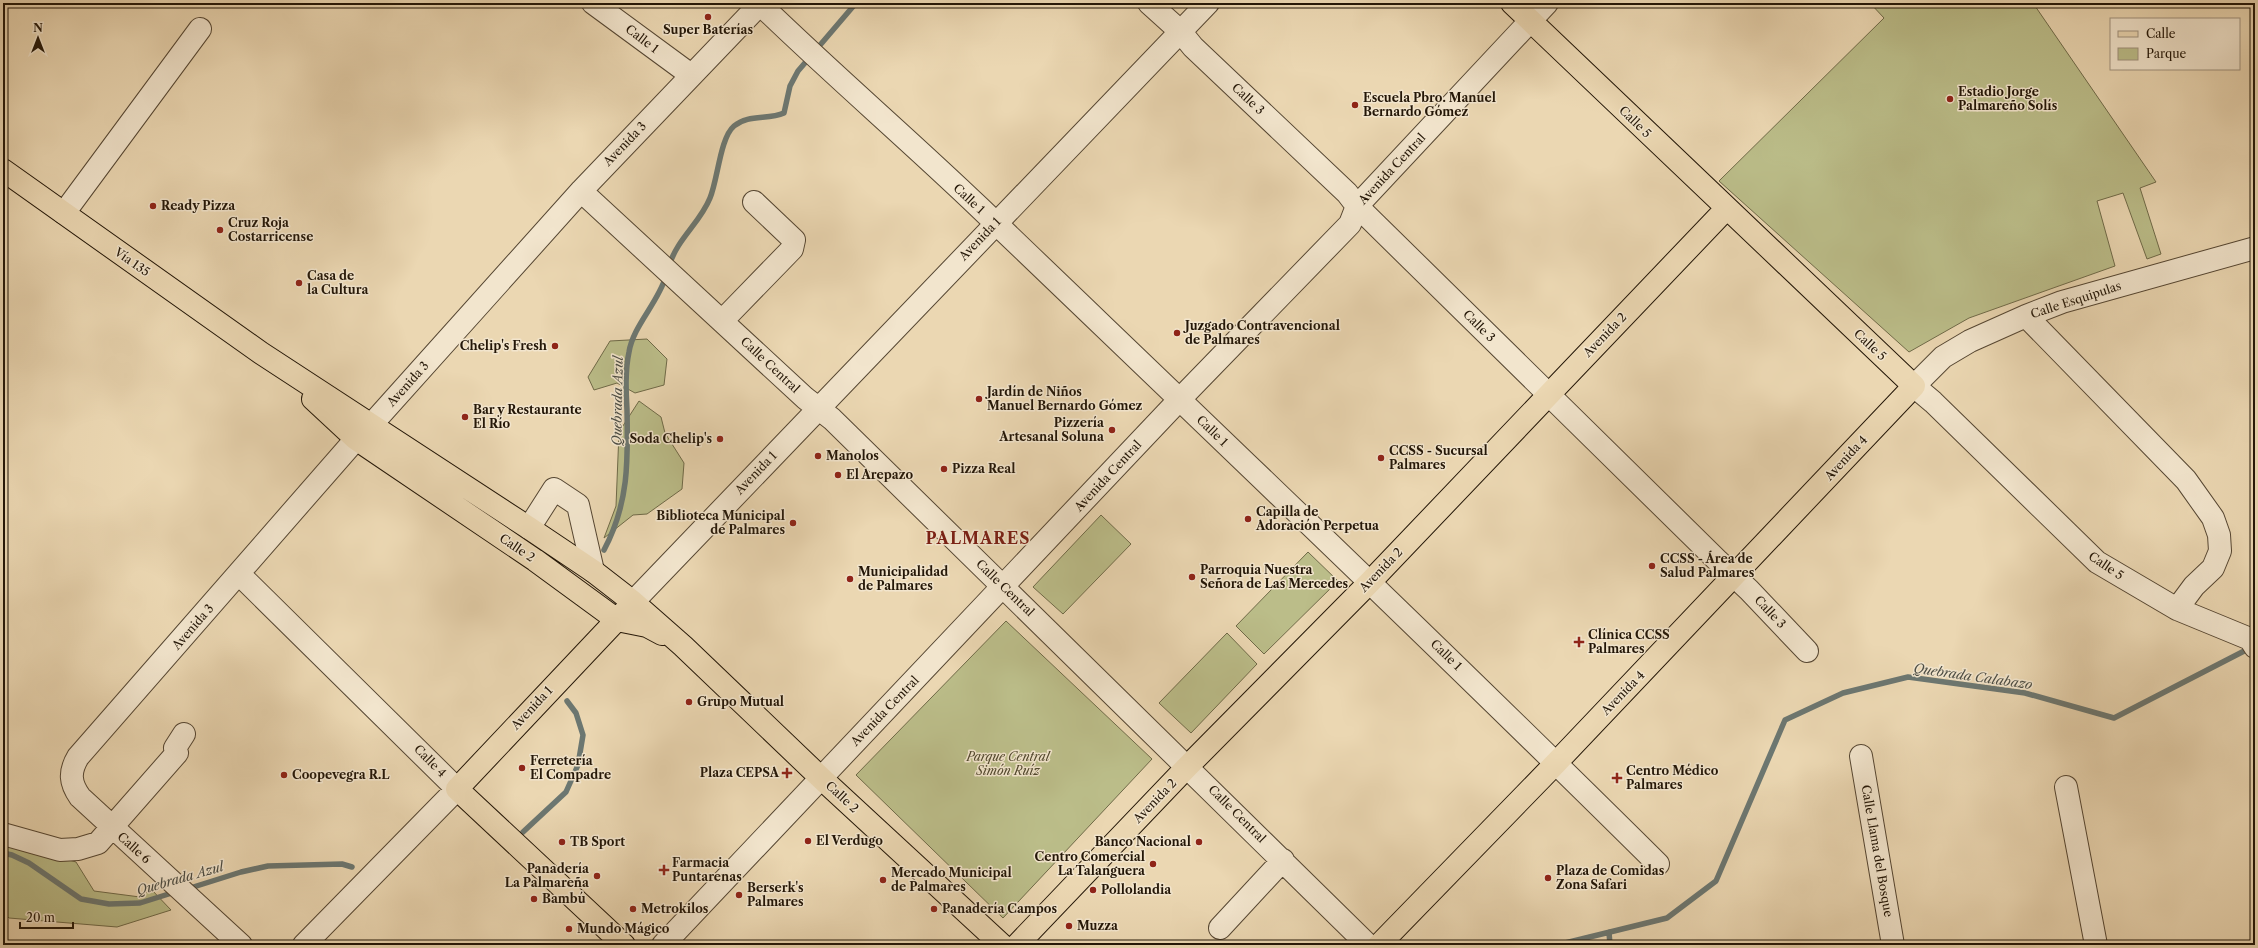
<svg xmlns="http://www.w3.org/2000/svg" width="2258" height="948" font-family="'Libre Caslon Text',serif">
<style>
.green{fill:#bbbd89;stroke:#6f6a48}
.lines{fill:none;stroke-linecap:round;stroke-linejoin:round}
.stream{stroke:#6c7771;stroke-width:5.5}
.minor-casing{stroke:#554632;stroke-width:24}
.major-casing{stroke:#231607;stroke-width:24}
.minor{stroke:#f2e5cd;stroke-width:22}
.major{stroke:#ebd7b2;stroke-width:22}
.poi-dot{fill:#8f2418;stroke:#f2e5cd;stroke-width:1.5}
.labels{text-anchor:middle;stroke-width:3;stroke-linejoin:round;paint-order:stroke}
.poi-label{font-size:12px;font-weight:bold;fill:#231607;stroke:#f2e5cd;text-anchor:start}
.street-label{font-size:12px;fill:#231607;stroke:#f2e5cd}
.park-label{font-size:12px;font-style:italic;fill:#51482e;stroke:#f2e5cd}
.water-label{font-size:13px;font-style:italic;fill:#4d4e45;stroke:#f2e5cd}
.district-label{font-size:16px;font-weight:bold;letter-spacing:1px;fill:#7a1f14;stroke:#f2e5cd}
</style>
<rect width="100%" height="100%" fill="#ebd7b2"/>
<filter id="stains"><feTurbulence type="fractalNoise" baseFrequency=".005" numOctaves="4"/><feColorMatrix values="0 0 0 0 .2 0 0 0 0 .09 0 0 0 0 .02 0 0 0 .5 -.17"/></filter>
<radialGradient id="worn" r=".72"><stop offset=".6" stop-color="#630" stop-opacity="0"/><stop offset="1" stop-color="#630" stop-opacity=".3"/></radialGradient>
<!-- green -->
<path class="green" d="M 1870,3 L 2033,3 L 2156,182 L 2140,188 L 2161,254 L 2147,259 L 2123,193 L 2097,201 L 2115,266 L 1969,318 L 1909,352 L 1719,181 L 1884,18 Z
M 647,339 L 667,359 L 664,385 L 635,393 L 617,383 L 594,390 L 588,377 L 610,341 Z
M 639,401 L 661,417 L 665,433 L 684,463 L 682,489 L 647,514 L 633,515 L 604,538 L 616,506 L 619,432 Z
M 1101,515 L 1131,544 L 1063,614 L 1033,587 Z
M 1308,552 L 1338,581 L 1264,654 L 1236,626 Z
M 1006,621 L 1152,759 L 1003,918 L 856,775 Z
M 1227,633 L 1257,664 L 1191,733 L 1159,703 Z
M 3,841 L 76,862 L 94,891 L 140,897 L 151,889 L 171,910 L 117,927 L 9,918 L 3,912 Z"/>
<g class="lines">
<!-- stream -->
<path class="stream" d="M 815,51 L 856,3
M 669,266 C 677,239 700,223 710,198 C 718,179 720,138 734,126 C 748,114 768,120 784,113 L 790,86 L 798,71 L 810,57
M 604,550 C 629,503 628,461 627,410 C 626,391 625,371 629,352 C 633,326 658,303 666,276
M 523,832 L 566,792 L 578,765 L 583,735 L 576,713 L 567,701
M 3,853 L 12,855 L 29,863 L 81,899 L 109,904 L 140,903 L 175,892
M 187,889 L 241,872 L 268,866 L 342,864 L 352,867
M 1609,932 L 1610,945
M 1557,945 L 1667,918 L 1716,881 L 1785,720 L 1843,693 L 1908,677 L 2025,693 L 2114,718 L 2250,648"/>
<defs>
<path id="minor" d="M 593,3 L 691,75
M 1149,3 L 1180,31 L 1193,47 L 1347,193 L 1357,206 L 1718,561 L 1749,590 L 1807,651
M 760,4 C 832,74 908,139 980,208 C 1207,426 1435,643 1658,864
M 581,191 L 805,398 L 832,419 L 1368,945
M 64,213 L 200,29
M 2255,248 L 2062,302 L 2026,316 L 1970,341 L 1943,357 L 1914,386 L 1933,402 L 2097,562 L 2177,609 L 2250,639 L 2255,647
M 2026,316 L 2186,480 L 2213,518 L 2219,535 L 2220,551 L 2213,568 L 2194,586 L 2177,609
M 723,320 L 792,249 L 794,240 L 754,202
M 529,528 L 554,489 L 578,505 L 593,571
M 239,574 L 457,789 L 304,945
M 633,602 L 1208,3
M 1861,756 L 1893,945
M 2066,787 L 2096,945
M 3,834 L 60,850 L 78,849 L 98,843 L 177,753 L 175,748 L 184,734
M 1220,928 L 1283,860
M 241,945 L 80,797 C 70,783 69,772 78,757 L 356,439 L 372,424 L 581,191 L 761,3
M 663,945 L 1180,399 L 1350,224 L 1357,206 L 1547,3"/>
<path id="major" d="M 3,170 L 261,353 L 529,528 L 593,571 L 633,602 L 683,646 L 821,778 L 1002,945
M 313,399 L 356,439 L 535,560 L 617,620 L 647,626 L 662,634
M 624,945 L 457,789 L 627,609
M 1017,945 L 1188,766 L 1370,582 L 1726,209
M 1379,945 L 1556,763 L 1914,386 L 1512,3"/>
</defs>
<!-- minor casing -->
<use href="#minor" class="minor-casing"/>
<!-- major casing -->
<use href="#major" class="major-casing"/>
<!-- minor -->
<use href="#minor" class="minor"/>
<!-- major -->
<use href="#major" class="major"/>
</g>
<!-- markers -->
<g class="poi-dot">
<circle cx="708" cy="17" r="4"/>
<circle cx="1950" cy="99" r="4"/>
<circle cx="1355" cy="105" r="4"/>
<circle cx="153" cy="206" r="4"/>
<circle cx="220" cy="230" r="4"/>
<circle cx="299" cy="283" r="4"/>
<circle cx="1177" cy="333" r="4"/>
<circle cx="555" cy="346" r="4"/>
<circle cx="979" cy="399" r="4"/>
<circle cx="465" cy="417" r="4"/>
<circle cx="1112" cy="430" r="4"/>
<circle cx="720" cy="439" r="4"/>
<circle cx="818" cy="456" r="4"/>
<circle cx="1381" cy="458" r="4"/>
<circle cx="944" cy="469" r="4"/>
<circle cx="838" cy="475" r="4"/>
<circle cx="1248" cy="519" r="4"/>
<circle cx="793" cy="523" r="4"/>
<circle cx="1652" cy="566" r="4"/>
<circle cx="1192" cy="577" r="4"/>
<circle cx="850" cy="579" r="4"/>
<path d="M1577 636h4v4h4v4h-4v4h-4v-4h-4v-4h4z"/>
<circle cx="689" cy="702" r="4"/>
<circle cx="522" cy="768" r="4"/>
<path d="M785 767h4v4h4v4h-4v4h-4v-4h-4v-4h4z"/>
<circle cx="284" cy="775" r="4"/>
<path d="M1615 772h4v4h4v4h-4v4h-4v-4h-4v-4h4z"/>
<circle cx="808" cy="841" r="4"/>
<circle cx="562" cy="842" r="4"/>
<circle cx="1199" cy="842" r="4"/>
<circle cx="1153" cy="864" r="4"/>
<path d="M662 864h4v4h4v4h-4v4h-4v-4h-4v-4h4z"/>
<circle cx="597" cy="876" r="4"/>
<circle cx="1548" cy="878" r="4"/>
<circle cx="883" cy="880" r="4"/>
<circle cx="1093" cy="890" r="4"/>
<circle cx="739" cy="895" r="4"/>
<circle cx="534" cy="899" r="4"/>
<circle cx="633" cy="909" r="4"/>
<circle cx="934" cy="909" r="4"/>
<circle cx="1069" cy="926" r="4"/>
<circle cx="569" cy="929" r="4"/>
</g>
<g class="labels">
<!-- poi labels -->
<g class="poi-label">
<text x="708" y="34" text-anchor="middle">Super Baterías</text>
<text x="1958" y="96">Estadio Jorge<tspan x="1958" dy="14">Palmareño Solís</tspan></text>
<text x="1363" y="102">Escuela Pbro. Manuel<tspan x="1363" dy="14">Bernardo Gómez</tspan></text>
<text x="161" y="210">Ready Pizza</text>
<text x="228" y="227">Cruz Roja<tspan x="228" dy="14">Costarricense</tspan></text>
<text x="307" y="280">Casa de<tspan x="307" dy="14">la Cultura</tspan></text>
<text x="1185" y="330">Juzgado Contravencional<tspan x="1185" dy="14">de Palmares</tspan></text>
<text x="547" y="350" text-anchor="end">Chelip's Fresh</text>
<text x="987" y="396">Jardín de Niños<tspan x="987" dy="14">Manuel Bernardo Gómez</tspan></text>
<text x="473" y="414">Bar y Restaurante<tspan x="473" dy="14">El Río</tspan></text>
<text x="1104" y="427" text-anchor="end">Pizzería<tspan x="1104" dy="14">Artesanal Soluna</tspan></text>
<text x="712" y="443" text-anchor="end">Soda Chelip's</text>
<text x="1389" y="455">CCSS - Sucursal<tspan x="1389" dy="14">Palmares</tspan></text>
<text x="826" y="460">Manolos</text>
<text x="952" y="473">Pizza Real</text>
<text x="846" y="479">El Arepazo</text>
<text x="1256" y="516">Capilla de<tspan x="1256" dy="14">Adoración Perpetua</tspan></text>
<text x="785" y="520" text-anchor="end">Biblioteca Municipal<tspan x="785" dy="14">de Palmares</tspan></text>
<text x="1660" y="563">CCSS - Área de<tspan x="1660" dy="14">Salud Palmares</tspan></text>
<text x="1200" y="574">Parroquia Nuestra<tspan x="1200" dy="14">Señora de Las Mercedes</tspan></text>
<text x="858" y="576">Municipalidad<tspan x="858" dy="14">de Palmares</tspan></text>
<text x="1588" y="639">Clínica CCSS<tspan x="1588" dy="14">Palmares</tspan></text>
<text x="697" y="706">Grupo Mutual</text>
<text x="530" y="765">Ferretería<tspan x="530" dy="14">El Compadre</tspan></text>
<text x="1626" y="775">Centro Médico<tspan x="1626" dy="14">Palmares</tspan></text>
<text x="779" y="777" text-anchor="end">Plaza CEPSA</text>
<text x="292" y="779">Coopevegra R.L</text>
<text x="816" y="845">El Verdugo</text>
<text x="570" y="846">TB Sport</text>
<text x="1191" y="846" text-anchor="end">Banco Nacional</text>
<text x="1145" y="861" text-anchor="end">Centro Comercial<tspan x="1145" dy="14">La Talanguera</tspan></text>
<text x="672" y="867">Farmacia<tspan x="672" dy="14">Puntarenas</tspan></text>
<text x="589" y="873" text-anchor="end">Panadería<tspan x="589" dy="14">La Palmareña</tspan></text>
<text x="1556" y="875">Plaza de Comidas<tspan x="1556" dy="14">Zona Safari</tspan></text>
<text x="891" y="877">Mercado Municipal<tspan x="891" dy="14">de Palmares</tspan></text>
<text x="747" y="892">Berserk's<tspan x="747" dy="14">Palmares</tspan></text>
<text x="1101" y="894">Pollolandia</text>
<text x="542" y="903">Bambú</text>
<text x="641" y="913">Metrokilos</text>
<text x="942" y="913">Panadería Campos</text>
<text x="1077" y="930">Muzza</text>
<text x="577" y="933">Mundo Mágico</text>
</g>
<!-- street labels -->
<g class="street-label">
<text transform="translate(642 39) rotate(37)" y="4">Calle 1</text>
<text transform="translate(1248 99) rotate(43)" y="4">Calle 3</text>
<text transform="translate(1635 122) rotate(44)" y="4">Calle 5</text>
<text transform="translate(625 144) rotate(-46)" y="4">Avenida 3</text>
<text transform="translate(1392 169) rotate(-47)" y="4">Avenida Central</text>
<text transform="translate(969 199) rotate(43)" y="4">Calle 1</text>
<text transform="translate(980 239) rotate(-46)" y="4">Avenida 1</text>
<text transform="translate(132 262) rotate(35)" y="4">Vía 135</text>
<text transform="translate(2076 300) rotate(-18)" y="4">Calle Esquipulas</text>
<text transform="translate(1479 326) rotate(45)" y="4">Calle 3</text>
<text transform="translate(1605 335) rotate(-46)" y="4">Avenida 2</text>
<text transform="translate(1870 345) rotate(43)" y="4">Calle 5</text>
<text transform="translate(770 365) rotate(43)" y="4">Calle Central</text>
<text transform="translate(408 384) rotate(-48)" y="4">Avenida 3</text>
<text transform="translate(1212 431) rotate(44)" y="4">Calle 1</text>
<text transform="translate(1846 458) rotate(-47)" y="4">Avenida 4</text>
<text transform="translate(756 473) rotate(-46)" y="4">Avenida 1</text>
<text transform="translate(1108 476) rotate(-47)" y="4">Avenida Central</text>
<text transform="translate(517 548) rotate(34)" y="4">Calle 2</text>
<text transform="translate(2106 566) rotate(34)" y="4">Calle 5</text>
<text transform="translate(1381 570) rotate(-46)" y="4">Avenida 2</text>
<text transform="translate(1005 588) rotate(44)" y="4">Calle Central</text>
<text transform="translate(1770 612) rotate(47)" y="4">Calle 3</text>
<text transform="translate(193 627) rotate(-49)" y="4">Avenida 3</text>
<text transform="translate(1446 655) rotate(44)" y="4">Calle 1</text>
<text transform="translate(1623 693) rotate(-46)" y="4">Avenida 4</text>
<text transform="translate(532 708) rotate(-47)" y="4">Avenida 1</text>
<text transform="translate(885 711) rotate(-46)" y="4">Avenida Central</text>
<text transform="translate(430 761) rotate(45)" y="4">Calle 4</text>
<text transform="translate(842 797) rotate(43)" y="4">Calle 2</text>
<text transform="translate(1155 801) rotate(-46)" y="4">Avenida 2</text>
<text transform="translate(1237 814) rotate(45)" y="4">Calle Central</text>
<text transform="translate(134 848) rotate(42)" y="4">Calle 6</text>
<text transform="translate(1877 851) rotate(80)" y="4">Calle Llama del Bosque</text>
</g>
<!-- park labels -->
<g class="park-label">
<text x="1008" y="761">Parque Central<tspan x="1008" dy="14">Simón Ruíz</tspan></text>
</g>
<!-- water labels -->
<g class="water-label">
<text transform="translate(617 401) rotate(-89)" y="5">Quebrada Azul</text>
<text transform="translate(1973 676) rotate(8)" y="5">Quebrada Calabazo</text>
<text transform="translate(180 878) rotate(-16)" y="5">Quebrada Azul</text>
</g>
<!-- district labels -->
<g class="district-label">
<text x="978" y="544">PALMARES</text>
</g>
</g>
<!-- margin -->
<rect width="2258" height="948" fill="none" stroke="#ebd7b2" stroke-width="16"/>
<rect x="4" y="4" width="2250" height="940" fill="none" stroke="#231607" stroke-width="2"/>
<rect x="8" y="8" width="2242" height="932" fill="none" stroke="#231607"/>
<!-- legend -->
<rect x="2110" y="18" width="130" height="52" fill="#f2e5cd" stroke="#9f927e"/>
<rect x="2118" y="31" width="20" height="6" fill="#ebd7b2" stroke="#9f927e"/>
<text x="2146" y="38" font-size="12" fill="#231607">Calle</text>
<rect x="2118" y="48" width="20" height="12" fill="#bbbd89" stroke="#9f927e"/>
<text x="2146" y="58" font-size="12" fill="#231607">Parque</text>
<!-- north arrow -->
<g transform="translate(38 38)" stroke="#f2e5cd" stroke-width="3" paint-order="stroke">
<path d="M0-3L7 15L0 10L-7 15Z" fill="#231607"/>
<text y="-6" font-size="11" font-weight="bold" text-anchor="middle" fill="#231607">N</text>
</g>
<!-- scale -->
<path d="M20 922v6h53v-6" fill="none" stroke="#231607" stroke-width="2"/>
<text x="26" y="922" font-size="12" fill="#231607" stroke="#f2e5cd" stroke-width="3" paint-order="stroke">20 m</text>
<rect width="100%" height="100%" filter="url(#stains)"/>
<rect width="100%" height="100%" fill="url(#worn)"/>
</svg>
